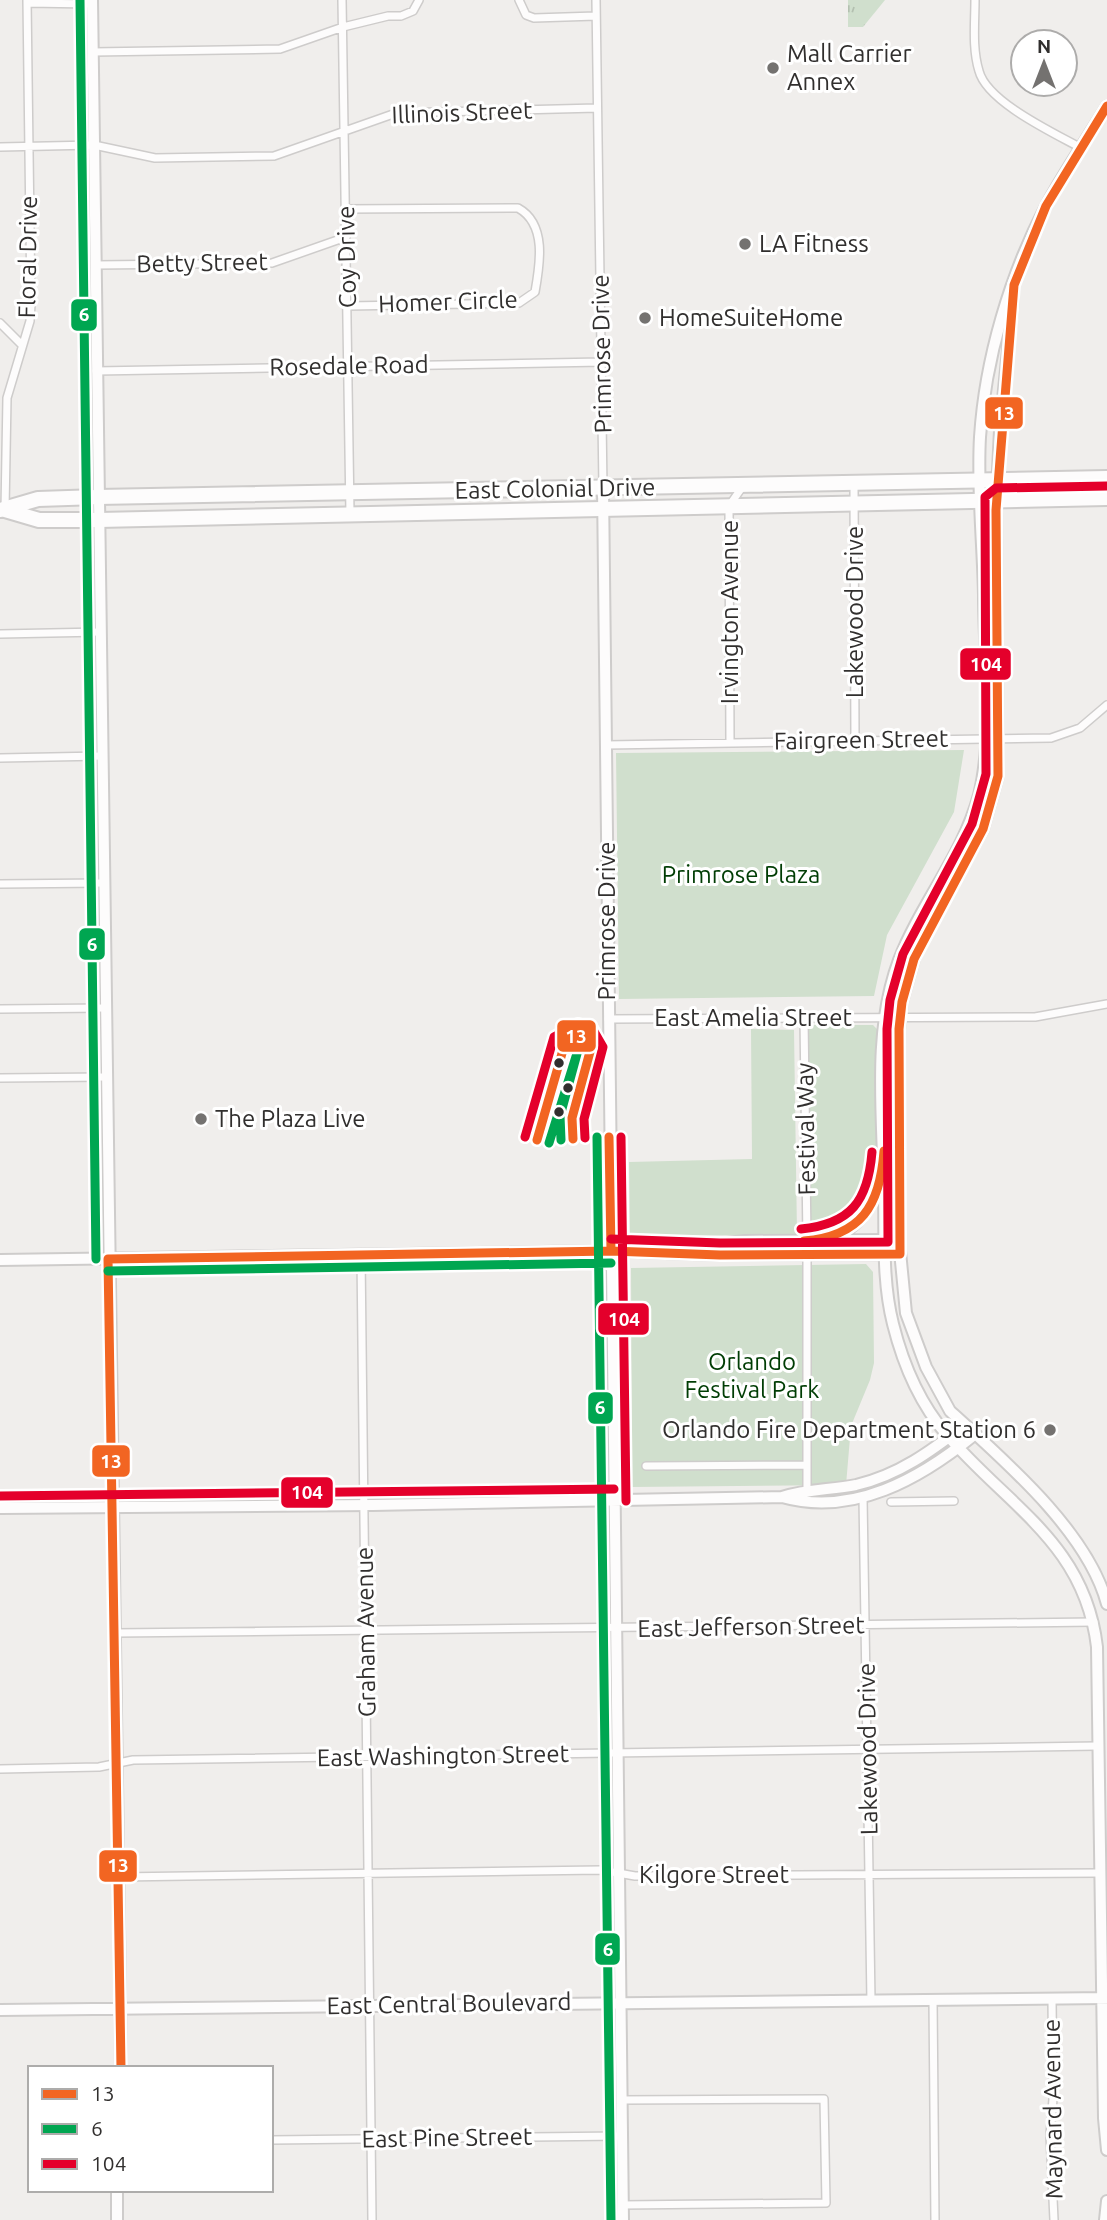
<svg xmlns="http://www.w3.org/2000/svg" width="1107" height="2220" font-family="Ubuntu,sans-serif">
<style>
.grass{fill:url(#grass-tufts)}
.park{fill:#d0dfcd}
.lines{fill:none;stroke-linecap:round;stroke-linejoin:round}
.street-casing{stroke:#cecccb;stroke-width:10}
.secondary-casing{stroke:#cecccb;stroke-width:14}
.highway-casing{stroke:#cecccb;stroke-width:18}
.street{stroke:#fdfcfc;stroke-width:7}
.secondary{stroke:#fdfcfc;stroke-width:10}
.highway{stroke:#fdfcfc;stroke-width:14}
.bus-1-casing{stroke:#fff;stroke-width:14}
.bus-2-casing{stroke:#fff;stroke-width:14}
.bus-3-casing{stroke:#fff;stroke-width:14}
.bus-1{stroke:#f26522;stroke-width:9}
.bus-2{stroke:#00a651;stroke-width:9}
.bus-3{stroke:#e4002b;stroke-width:9}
.poi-dot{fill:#747270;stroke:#fff;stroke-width:2.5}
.bus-dot{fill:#312f2e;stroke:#fff;stroke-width:2.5}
.labels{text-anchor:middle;stroke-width:6;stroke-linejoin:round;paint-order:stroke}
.poi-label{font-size:24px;fill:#312f2e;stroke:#fff;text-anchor:start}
.street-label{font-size:24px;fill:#312f2e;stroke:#fff}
.park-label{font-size:24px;fill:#003d04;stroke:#fff}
.line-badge{stroke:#fff;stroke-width:2.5}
.badge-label{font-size:19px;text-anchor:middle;font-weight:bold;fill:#fff}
</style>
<defs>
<pattern id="grass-tufts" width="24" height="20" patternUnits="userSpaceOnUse" patternTransform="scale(1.75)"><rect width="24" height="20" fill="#d0dfcd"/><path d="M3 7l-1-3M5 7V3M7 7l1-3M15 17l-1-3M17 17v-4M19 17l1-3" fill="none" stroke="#b3c0b0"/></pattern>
</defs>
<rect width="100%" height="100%" fill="#f0eeec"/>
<!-- grass -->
<path class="grass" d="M 848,0 L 885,0 L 863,27 L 848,27 Z"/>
<!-- park -->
<path class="park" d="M 964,750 L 954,812 L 887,935 L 874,996 L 619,999 L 616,753 Z
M 814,1025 L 873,1025 L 878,1030 L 877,1183 C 870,1205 840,1248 812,1231 L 810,1225 L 808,1030 Z
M 751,1029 L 794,1030 L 797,1234 L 630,1237 L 629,1162 L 752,1159 Z
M 866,1264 L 873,1272 L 874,1363 L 870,1380 L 851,1426 L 846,1485 L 632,1487 L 631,1268 Z"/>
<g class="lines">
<defs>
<path id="street" d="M 342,0 L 350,514
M 519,0 L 526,15 L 534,18 L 596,16
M 596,0 L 603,488
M 975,0 C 975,23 972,48 979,71 C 987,102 1054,133 1081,148
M 27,3 L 93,4
M 93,52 L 280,49 L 343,27 L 388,16 L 401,16 L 413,11 L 419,0
M 0,147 L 94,145 L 155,158 L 274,156 L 396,113 L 597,108
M 346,209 L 518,208 C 547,224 540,264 535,292 L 519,303 L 348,306
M 96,265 L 272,263 L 346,237
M 0,323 L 21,344
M 96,371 L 602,362
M 854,484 L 855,741
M 5,509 L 7,398 L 30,321 L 31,304 L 27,0
M 0,634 L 101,632
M 730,742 L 729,506 L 743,486
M 606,745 L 1051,738 L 1080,728 L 1107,705
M 0,758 L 102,756
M 0,884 L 104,883
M 0,1009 L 106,1008
M 804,1018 L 807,1241
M 608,1019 L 1035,1017 L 1107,1004
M 0,1078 L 106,1077
M 361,1255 L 372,2220
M 646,1466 L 807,1465
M 807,1489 L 807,1256
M 863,1497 L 871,2001
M 891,1502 L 954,1501
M 116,1633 L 1094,1622
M 0,1769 L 99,1767 L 133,1760 L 1097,1746
M 119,1877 L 601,1870 L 635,1876 L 1100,1873
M 933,1999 L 935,2220
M 1052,1999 L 1053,2099 L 1050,2135 L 1054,2220
M 621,2100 L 824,2099 L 826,2203 L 622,2205
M 271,2140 L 622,2136"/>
<path id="secondary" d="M 92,0 L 121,2068
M 1107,106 C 1087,139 1064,172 1046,206 C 1010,275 985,359 980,437 C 977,489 983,543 984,595 C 984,658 994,735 979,795 C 963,855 921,903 899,960 C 872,1031 883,1116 884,1191 C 885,1235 882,1281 893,1324 C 903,1364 920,1404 947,1435 C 1009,1507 1085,1544 1097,1647 L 1104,2118 L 1107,2150
M 1013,299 L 1000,430 L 996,510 L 998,776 L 983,829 L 926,932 L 914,959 L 902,1002 L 899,1029 L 899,1241 L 906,1313 L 926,1367 L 950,1411 C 1005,1461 1088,1532 1107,1604
M 603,488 L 623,2220
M 832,1239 C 857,1228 872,1208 881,1182
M 681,1248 L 745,1241 L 892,1240
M 0,1260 L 611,1251 L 720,1255 L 890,1254
M 782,1497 C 853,1517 920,1479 974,1435
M 0,1508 L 373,1505 L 782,1497 C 807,1489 831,1490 856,1485 C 899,1475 931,1451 965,1425
M 0,2010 L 1107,1998
M 117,2190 L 117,2220
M 1105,2220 L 1107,2201"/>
<path id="highway" d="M 0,510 L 38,499 L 98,497 L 1107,478
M 5,510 L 39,520 L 99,520 L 1107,498"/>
</defs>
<!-- street casing -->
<use href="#street" class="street-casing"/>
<!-- secondary casing -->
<use href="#secondary" class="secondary-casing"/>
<!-- highway casing -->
<use href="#highway" class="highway-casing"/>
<!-- street -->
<use href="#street" class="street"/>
<!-- secondary -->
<use href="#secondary" class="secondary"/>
<!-- highway -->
<use href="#highway" class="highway"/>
<defs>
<path id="bus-1" d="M 609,1137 L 611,1251
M 537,1140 L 565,1043 L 577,1036 L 584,1037 L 591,1048 L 572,1118 L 573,1139
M 804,1241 C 861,1236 880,1206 884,1151
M 108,1259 L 611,1251 L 720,1255 L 900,1254 L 899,1029 L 902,1002 L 914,959 L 983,829 L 998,776 L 996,510 L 1014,285 L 1046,206 L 1107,106
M 108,1259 L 121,2068"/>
<path id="bus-2" d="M 80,0 L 96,1259
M 597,1137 L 611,2220
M 549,1143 L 578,1050 L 560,1116 L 561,1140
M 108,1271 L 611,1263"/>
<path id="bus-3" d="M 525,1137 L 554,1037 L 578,1024 L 592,1028 L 603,1047 L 584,1119 L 585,1138
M 621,1137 L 626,1501
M 801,1229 C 851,1224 868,1201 872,1152
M 611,1239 L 720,1243 L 888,1242 L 887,1029 L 890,1000 L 903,954 L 972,824 L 986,774 L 985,497 L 996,488 L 1107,486
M 0,1496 L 614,1489"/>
</defs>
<!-- bus-1 casing -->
<use href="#bus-1" class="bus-1-casing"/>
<!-- bus-2 casing -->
<use href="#bus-2" class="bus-2-casing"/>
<!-- bus-3 casing -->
<use href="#bus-3" class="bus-3-casing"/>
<!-- bus-1 -->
<use href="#bus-1" class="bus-1"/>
<!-- bus-2 -->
<use href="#bus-2" class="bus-2"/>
<!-- bus-3 -->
<use href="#bus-3" class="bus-3"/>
</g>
<!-- markers -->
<g class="poi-dot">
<circle cx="773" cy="68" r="7"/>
<circle cx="745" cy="244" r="7"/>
<circle cx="645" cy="318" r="7"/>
<circle cx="201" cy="1119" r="7"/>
<circle cx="1050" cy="1430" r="7"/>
</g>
<g class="bus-dot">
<circle cx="559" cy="1063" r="6"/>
<circle cx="568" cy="1088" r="6"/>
<circle cx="559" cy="1112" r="6"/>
</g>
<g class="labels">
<!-- poi labels -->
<g class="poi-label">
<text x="787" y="62">Mall Carrier<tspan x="787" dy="28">Annex</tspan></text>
<text x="759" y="252">LA Fitness</text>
<text x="659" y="326">HomeSuiteHome</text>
<text x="215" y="1127">The Plaza Live</text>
<text x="1036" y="1438" text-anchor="end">Orlando Fire Department Station 6</text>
</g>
<!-- street labels -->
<g class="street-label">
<text transform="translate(462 113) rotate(-2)" y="8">Illinois Street</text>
<text transform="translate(28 257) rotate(-89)" y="8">Floral Drive</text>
<text transform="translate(347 257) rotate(-91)" y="8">Coy Drive</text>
<text transform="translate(202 263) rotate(-1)" y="8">Betty Street</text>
<text transform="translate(448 302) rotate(-2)" y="8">Homer Circle</text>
<text transform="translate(602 354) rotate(-91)" y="8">Primrose Drive</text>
<text transform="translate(349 366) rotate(-1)" y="8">Rosedale Road</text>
<text transform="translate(555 489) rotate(-1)" y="8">East Colonial Drive</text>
<text transform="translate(730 612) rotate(-90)" y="8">Irvington Avenue</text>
<text transform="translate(855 612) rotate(-90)" y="8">Lakewood Drive</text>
<text transform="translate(861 740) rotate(-1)" y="8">Fairgreen Street</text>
<text transform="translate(607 921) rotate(-90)" y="8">Primrose Drive</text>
<text x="753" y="1026">East Amelia Street</text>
<text transform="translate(806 1129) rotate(-91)" y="8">Festival Way</text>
<text transform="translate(751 1627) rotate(-1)" y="8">East Jefferson Street</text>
<text transform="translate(366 1632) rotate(-91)" y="8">Graham Avenue</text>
<text transform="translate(868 1749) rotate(-91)" y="8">Lakewood Drive</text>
<text transform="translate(443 1756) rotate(-1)" y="8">East Washington Street</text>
<text x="714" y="1883">Kilgore Street</text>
<text transform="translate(449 2004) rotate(-1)" y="8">East Central Boulevard</text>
<text transform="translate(1053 2109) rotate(-91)" y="8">Maynard Avenue</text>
<text transform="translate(447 2138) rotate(-1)" y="8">East Pine Street</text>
</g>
<!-- park labels -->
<g class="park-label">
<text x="741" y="883">Primrose Plaza</text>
<text x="752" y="1370">Orlando<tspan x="752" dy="28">Festival Park</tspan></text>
</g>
</g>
<g class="line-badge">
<rect x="70" y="298" width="28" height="34" rx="7" fill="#00a651"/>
<rect x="984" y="396" width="40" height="34" rx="7" fill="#f26522"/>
<rect x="959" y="647" width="53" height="34" rx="7" fill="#e4002b"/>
<rect x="78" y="927" width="28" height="34" rx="7" fill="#00a651"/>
<rect x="556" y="1019" width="41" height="34" rx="7" fill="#f26522"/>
<rect x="597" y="1302" width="53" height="34" rx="7" fill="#e4002b"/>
<rect x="587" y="1391" width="27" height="34" rx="7" fill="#00a651"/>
<rect x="91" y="1444" width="40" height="34" rx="7" fill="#f26522"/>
<rect x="280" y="1476" width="54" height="33" rx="7" fill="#e4002b"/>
<rect x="98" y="1849" width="40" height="34" rx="7" fill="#f26522"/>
<rect x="594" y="1932" width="27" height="34" rx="7" fill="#00a651"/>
</g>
<g class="badge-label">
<text x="84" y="321">6</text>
<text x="1004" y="420">13</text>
<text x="986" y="671">104</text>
<text x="92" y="951">6</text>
<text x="576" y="1043">13</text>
<text x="624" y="1326">104</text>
<text x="600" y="1414">6</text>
<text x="111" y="1468">13</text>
<text x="307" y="1499">104</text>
<text x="118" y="1872">13</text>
<text x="608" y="1956">6</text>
</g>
<!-- legend -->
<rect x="28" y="2066" width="245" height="126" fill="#ffffff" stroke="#adacab" stroke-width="2"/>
<rect x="42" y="2089" width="35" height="10" fill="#f26522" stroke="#adacab" stroke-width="2"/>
<text x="91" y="2101" font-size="21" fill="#312f2e">13</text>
<rect x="42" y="2124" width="35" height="10" fill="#00a651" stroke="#adacab" stroke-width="2"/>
<text x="91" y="2136" font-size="21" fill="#312f2e">6</text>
<rect x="42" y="2159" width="35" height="10" fill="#e4002b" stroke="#adacab" stroke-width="2"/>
<text x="91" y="2171" font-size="21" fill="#312f2e">104</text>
<!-- north arrow -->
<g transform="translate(1044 63)"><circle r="33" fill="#ffffff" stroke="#adacab" stroke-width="2"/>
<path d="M0-5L12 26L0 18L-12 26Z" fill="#747270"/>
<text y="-10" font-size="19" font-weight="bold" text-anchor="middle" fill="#312f2e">N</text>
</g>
</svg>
